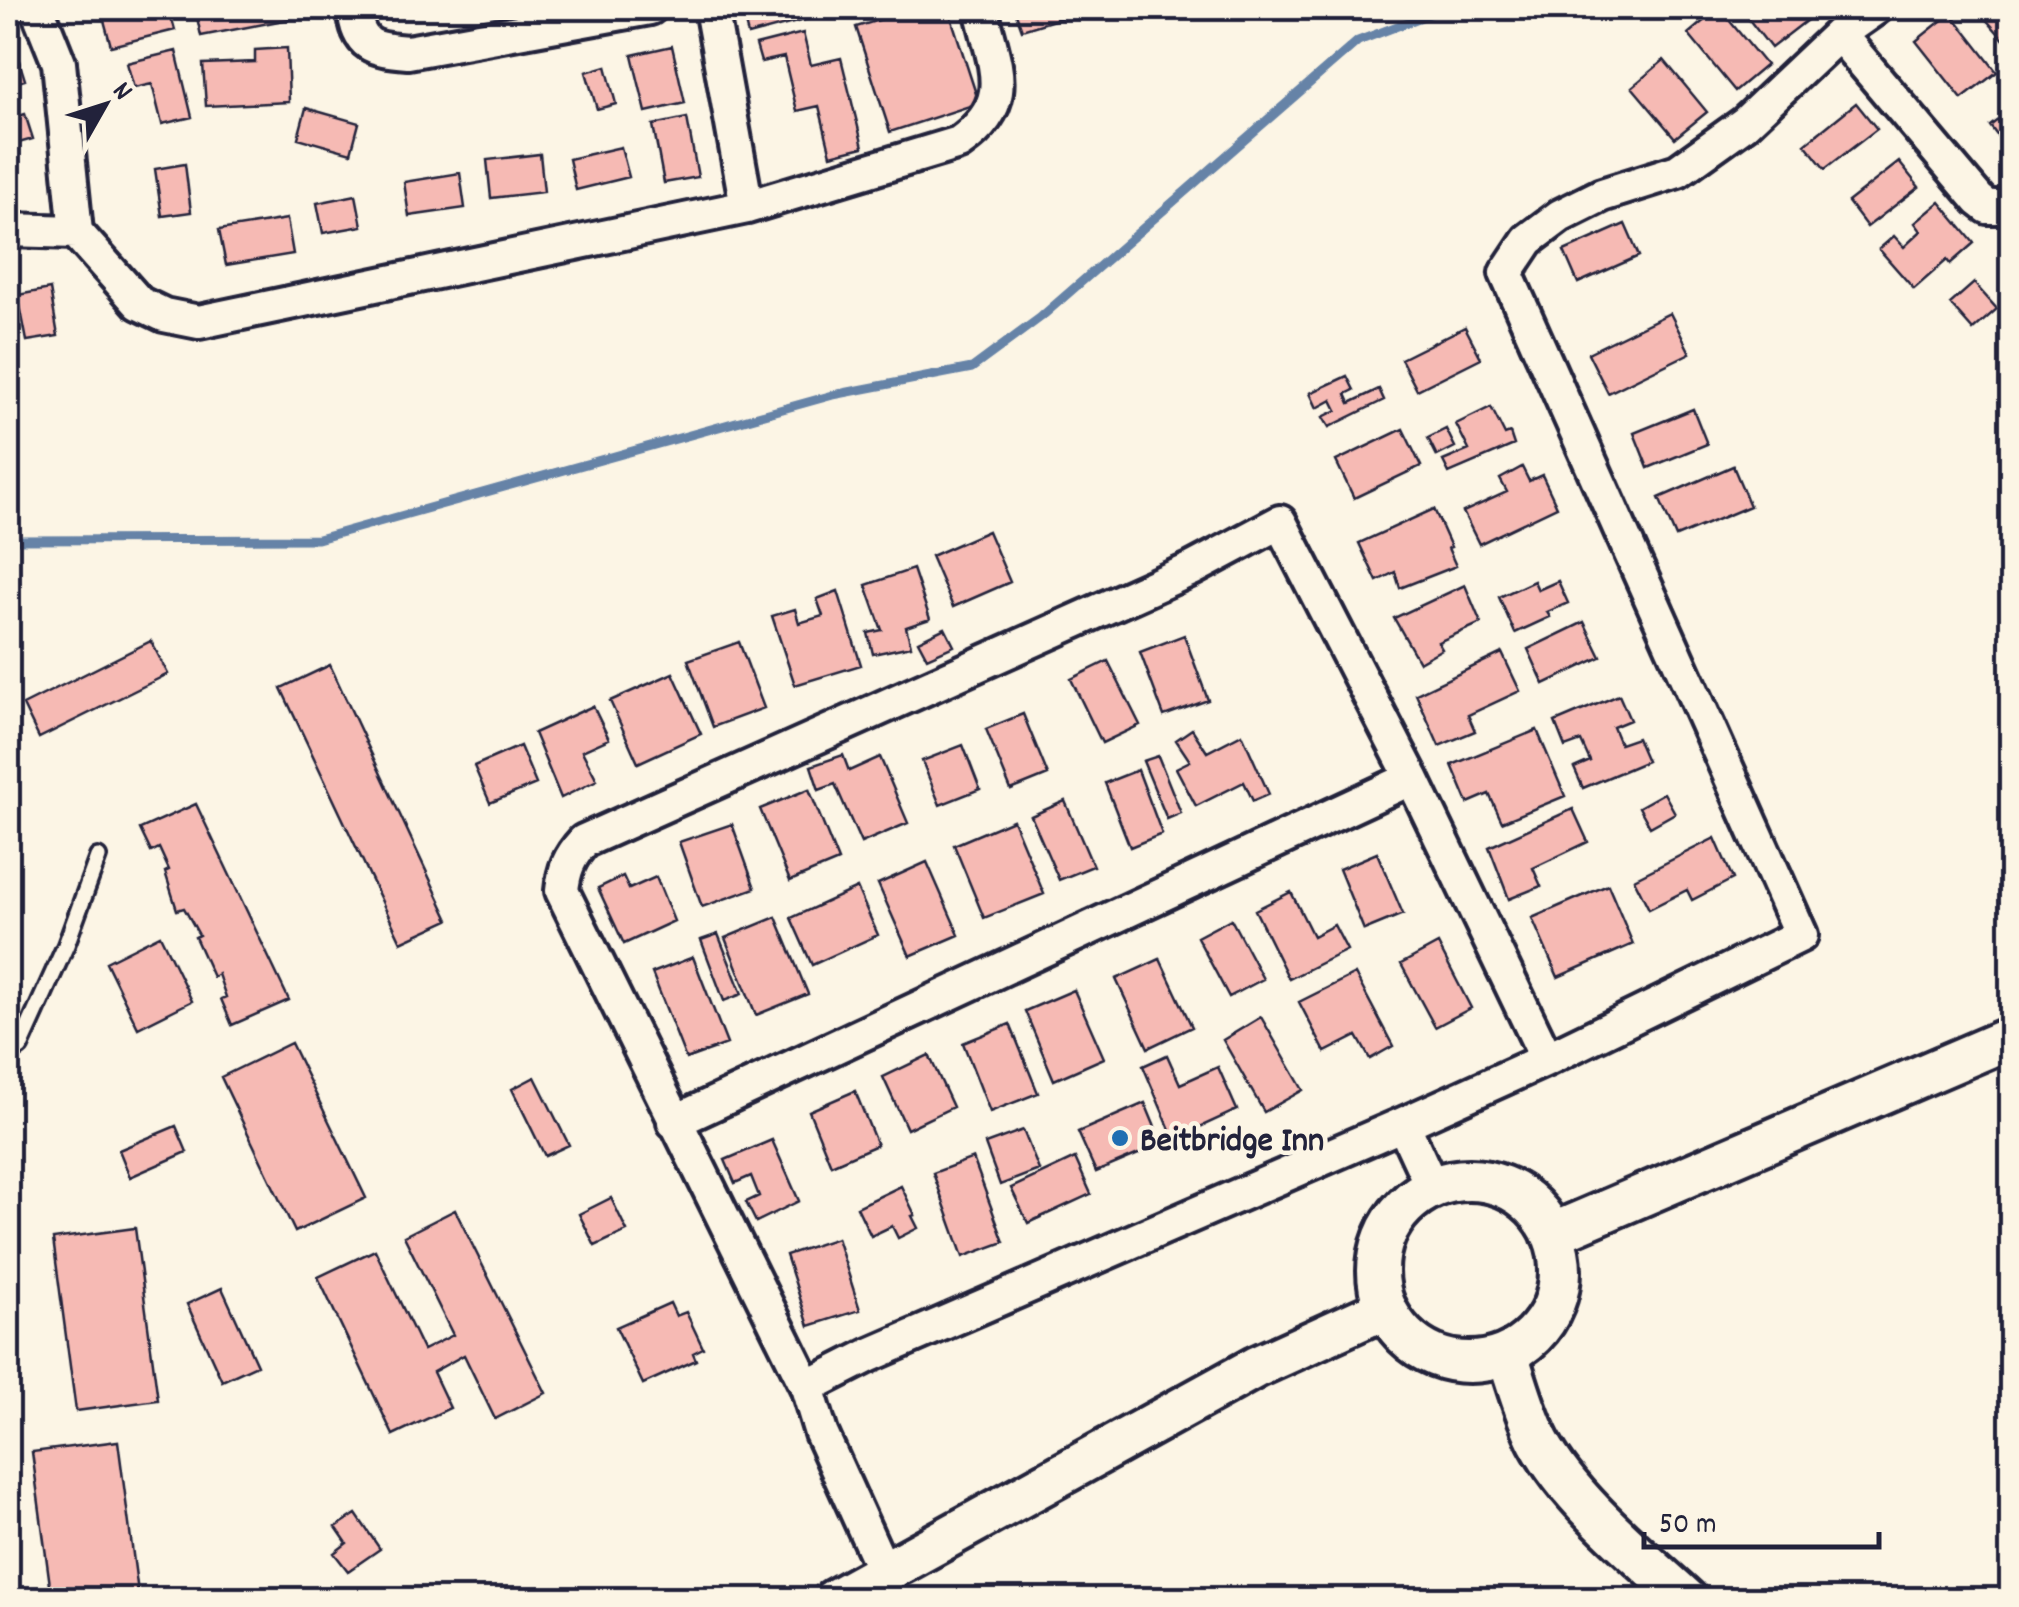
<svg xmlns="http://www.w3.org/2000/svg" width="2019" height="1607" font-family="Dekko,sans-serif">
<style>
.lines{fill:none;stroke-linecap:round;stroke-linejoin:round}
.stream{stroke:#6683a7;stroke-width:9}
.building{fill:#f6bab4;stroke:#22223b;stroke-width:2.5}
.service-casing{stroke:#22223b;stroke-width:22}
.minor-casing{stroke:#22223b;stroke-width:40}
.tertiary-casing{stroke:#22223b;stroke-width:48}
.service{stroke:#fcf5e5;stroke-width:15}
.minor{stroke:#fcf5e5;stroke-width:32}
.tertiary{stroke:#fcf5e5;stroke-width:40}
.poi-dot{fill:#1f6fb2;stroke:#fcf5e5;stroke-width:4}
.labels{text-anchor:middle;stroke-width:9;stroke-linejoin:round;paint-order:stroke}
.poi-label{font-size:35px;font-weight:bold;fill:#22223b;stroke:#fcf5e5;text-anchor:start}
</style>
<rect width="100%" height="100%" fill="#fcf5e5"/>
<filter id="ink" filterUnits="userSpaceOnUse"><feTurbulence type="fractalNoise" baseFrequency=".01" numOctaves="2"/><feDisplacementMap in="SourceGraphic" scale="20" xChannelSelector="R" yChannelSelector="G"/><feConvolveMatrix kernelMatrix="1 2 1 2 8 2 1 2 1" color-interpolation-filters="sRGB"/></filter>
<g filter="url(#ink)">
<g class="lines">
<!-- stream -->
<path class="stream" d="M 8,540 L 318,539 L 833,395 L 972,368 L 1041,317 L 1358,41 L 1445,8"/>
</g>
<!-- building -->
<path class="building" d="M 108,8 L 169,8 L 175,30 L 111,46 L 101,9 Z
M 195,8 L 308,8 L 310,15 L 201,36 Z
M 741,8 L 821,8 L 823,15 L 748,35 Z
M 918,8 L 948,8 L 979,103 L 890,132 L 856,27 Z
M 1014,8 L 1083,8 L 1084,11 L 1022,30 Z
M 1719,8 L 1766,65 L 1735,91 L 1688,34 Z
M 1740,8 L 1804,8 L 1811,17 L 1771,48 Z
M 1976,8 L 2012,8 L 2012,37 L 2006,42 Z
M 1951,13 L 1997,72 L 1962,99 L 1916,41 Z
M 8,25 L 25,80 L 8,85 Z
M 803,33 L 811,65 L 841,58 L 863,147 L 831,155 L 819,106 L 797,111 L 784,57 L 761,62 L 756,45 Z
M 672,46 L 685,103 L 646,112 L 632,55 Z
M 287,48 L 289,102 L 206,106 L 203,64 L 255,62 L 255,50 Z
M 176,51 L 192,117 L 162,124 L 152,84 L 134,88 L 127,63 Z
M 1664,60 L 1707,112 L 1675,138 L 1632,87 Z
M 606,66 L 616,104 L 597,109 L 586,72 Z
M 1856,103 L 1877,129 L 1825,169 L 1805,144 Z
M 306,108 L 359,123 L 351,153 L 298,138 Z
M 2012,109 L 2012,146 L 2008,150 L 1990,126 Z
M 25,114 L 33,139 L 8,146 L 8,119 Z
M 687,118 L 698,177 L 664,183 L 653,125 Z
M 621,147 L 629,177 L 576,190 L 569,159 Z
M 540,154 L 544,192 L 491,198 L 487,160 Z
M 1899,162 L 1919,187 L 1867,227 L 1848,202 Z
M 185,164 L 191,212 L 162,216 L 155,169 Z
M 460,173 L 465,208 L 409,216 L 404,182 Z
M 356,195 L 362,226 L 323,233 L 317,203 Z
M 1940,202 L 1974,243 L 1950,264 L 1947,260 L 1914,289 L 1879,249 L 1894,236 L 1904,247 L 1921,231 L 1915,223 Z
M 287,219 L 293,254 L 226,265 L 219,230 Z
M 1625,224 L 1639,256 L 1578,283 L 1564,251 Z
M 1974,283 L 1997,309 L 1973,330 L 1950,304 Z
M 50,289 L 58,336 L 27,341 L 18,295 Z
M 1670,313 L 1690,353 L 1608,393 L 1588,353 Z
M 1465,327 L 1481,358 L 1417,390 L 1401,359 Z
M 1347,376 L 1354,390 L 1346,394 L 1350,403 L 1379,389 L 1384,400 L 1329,427 L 1323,417 L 1337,410 L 1332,400 L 1317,408 L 1310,393 Z
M 1491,407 L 1505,435 L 1510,433 L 1514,445 L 1449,473 L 1443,461 L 1469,450 L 1456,424 Z
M 1693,409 L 1707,444 L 1648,468 L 1634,433 Z
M 1403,429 L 1421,466 L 1354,498 L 1336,461 Z
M 1446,429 L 1455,447 L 1437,456 L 1428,438 Z
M 1733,466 L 1750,506 L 1676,537 L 1659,498 Z
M 1522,467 L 1529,481 L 1542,475 L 1557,507 L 1479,544 L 1463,512 L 1507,492 L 1500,479 Z
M 1434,509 L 1451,547 L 1448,548 L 1456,566 L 1400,588 L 1395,572 L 1377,581 L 1359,543 Z
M 988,531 L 1010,582 L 953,607 L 931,556 Z
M 913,569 L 930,619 L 906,627 L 911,646 L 873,654 L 868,633 L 882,630 L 866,585 Z
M 1534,581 L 1538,590 L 1558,581 L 1568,603 L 1547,612 L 1550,617 L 1515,633 L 1499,597 Z
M 1465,585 L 1481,623 L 1438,642 L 1442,649 L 1419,662 L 1394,618 Z
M 838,591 L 861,665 L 795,685 L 772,616 L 795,609 L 799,623 L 823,616 L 817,599 Z
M 1584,622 L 1601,657 L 1544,684 L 1528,649 Z
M 945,628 L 954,646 L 927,658 L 918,641 Z
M 1184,635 L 1208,700 L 1164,716 L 1140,652 Z
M 151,641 L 168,674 L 39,738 L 23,705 Z
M 739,642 L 764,708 L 713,727 L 688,660 Z
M 1502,653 L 1520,691 L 1468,715 L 1475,731 L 1439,746 L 1416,694 Z
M 1108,661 L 1140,725 L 1102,743 L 1071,679 Z
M 330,665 L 449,920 L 401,942 L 281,688 Z
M 673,673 L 701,734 L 638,763 L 610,701 Z
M 1619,695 L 1630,720 L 1613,727 L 1620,744 L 1637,738 L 1647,761 L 1583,788 L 1574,768 L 1590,761 L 1581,741 L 1565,747 L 1555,722 Z
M 593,706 L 609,739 L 582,751 L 597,780 L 561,798 L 534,733 Z
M 1023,714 L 1048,775 L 1011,790 L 986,729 Z
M 1192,729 L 1207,752 L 1242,734 L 1269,794 L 1253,801 L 1244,782 L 1196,806 L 1176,768 L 1190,761 L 1176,740 Z
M 1537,730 L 1565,796 L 1502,822 L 1489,794 L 1468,803 L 1452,765 Z
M 963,745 L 980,789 L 940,805 L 922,761 Z
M 520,746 L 536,784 L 490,803 L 474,766 Z
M 843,755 L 849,771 L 880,757 L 908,823 L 861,843 L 835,784 L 819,790 L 811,766 Z
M 1158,756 L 1181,813 L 1167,819 L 1143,761 Z
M 1138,770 L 1162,834 L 1130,847 L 1105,783 Z
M 809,789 L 838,861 L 790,881 L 760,809 Z
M 1664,793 L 1675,813 L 1650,827 L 1639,807 Z
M 1065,801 L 1093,866 L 1059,880 L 1031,816 Z
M 196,804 L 289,1000 L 232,1025 L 221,999 L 226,997 L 218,974 L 213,977 L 195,937 L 199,935 L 184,908 L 177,910 L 165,872 L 169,870 L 159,848 L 151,852 L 140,829 Z
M 1573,809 L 1588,842 L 1533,868 L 1541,886 L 1509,899 L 1489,847 Z
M 1013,820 L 1044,894 L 984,918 L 954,845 Z
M 732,824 L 755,888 L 702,907 L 679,842 Z
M 1715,838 L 1733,879 L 1692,900 L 1687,890 L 1649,909 L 1634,879 Z
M 1377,853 L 1403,914 L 1364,930 L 1339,869 Z
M 927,862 L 959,935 L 910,956 L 878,884 Z
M 623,876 L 629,889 L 656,877 L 674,921 L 624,944 L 598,888 Z
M 1608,885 L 1633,944 L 1558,977 L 1532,918 Z
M 857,888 L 878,935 L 812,965 L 791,918 Z
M 1291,892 L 1313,936 L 1334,925 L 1347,950 L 1289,979 L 1255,910 Z
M 776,917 L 808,994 L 756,1015 L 725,938 Z
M 1231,919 L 1263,979 L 1229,997 L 1197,937 Z
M 718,934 L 742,994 L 724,1001 L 701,940 Z
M 160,935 L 192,1001 L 138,1028 L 106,962 Z
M 1438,944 L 1471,1008 L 1435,1027 L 1401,964 Z
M 693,957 L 727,1044 L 686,1059 L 652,973 Z
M 1160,959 L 1192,1027 L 1148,1048 L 1116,979 Z
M 1355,974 L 1393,1046 L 1370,1059 L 1357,1036 L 1325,1052 L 1299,1002 Z
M 1074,990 L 1104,1058 L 1054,1080 L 1025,1011 Z
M 1261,1017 L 1303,1090 L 1264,1112 L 1223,1040 Z
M 1010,1024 L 1038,1093 L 990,1112 L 963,1043 Z
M 291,1043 L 366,1198 L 295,1232 L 221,1077 Z
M 929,1055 L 953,1107 L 907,1129 L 883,1077 Z
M 1167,1055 L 1180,1084 L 1218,1067 L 1237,1110 L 1174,1139 L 1143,1066 Z
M 535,1077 L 569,1145 L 545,1156 L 512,1089 Z
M 855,1091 L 877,1145 L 831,1165 L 809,1111 Z
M 1145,1103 L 1162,1144 L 1096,1172 L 1078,1132 Z
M 176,1126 L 187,1152 L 130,1177 L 119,1150 Z
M 1023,1130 L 1039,1170 L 1000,1185 L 985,1144 Z
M 772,1140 L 799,1201 L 756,1222 L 746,1202 L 759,1196 L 751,1176 L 735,1183 L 725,1160 Z
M 973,1158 L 1004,1242 L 963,1257 L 933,1173 Z
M 1075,1158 L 1091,1194 L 1028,1223 L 1011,1188 Z
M 901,1186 L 915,1215 L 912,1216 L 918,1228 L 898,1238 L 892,1226 L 871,1236 L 857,1207 Z
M 611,1198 L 627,1231 L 595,1246 L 579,1214 Z
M 455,1210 L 546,1393 L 495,1419 L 464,1355 L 433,1372 L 450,1408 L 393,1435 L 318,1277 L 375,1250 L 423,1350 L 453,1335 L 404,1236 Z
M 135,1228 L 158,1400 L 76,1411 L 53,1239 Z
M 837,1238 L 860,1310 L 809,1326 L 786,1255 Z
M 222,1288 L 257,1365 L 222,1381 L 187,1304 Z
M 670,1303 L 676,1316 L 686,1312 L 703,1348 L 693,1353 L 696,1360 L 643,1384 L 616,1327 Z
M 118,1441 L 139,1600 L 52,1600 L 32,1452 Z
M 356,1514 L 380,1549 L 348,1571 L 334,1553 L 347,1543 L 336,1527 Z"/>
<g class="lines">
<defs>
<path id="service" d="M 8,1054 L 20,1047 L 66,945 L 98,857"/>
<path id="minor" d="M 37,8 L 59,63 L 76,232 L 139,303 L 164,315 L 199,322 L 747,207 L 711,8
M 354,8 C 358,47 372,49 408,52 L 650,8
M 1876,8 L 1839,34 L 1979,200 L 1988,207 L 2012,207
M 747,207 L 959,143 C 1017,102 994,66 981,8
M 8,230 L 76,232
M 1412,778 L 1547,1059
M 674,1122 L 1412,778 L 1280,522 L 1192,569 L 584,841 C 569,857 564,870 562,891 L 807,1387 L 821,1433 L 883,1570
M 1403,1124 L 1432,1187
M 807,1387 L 870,1355 L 1403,1124 L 1547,1059 L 1801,935 L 1506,273 L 1528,240 L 1560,216 L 1602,195 L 1678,171 L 1745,123 L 1839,34"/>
<path id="tertiary" d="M1378 1271a91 91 0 1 1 182 0a91 91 0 1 1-182 0Z
M 1552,1234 L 2012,1037
M 1507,1354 C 1517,1383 1525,1415 1539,1442 C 1570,1500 1639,1556 1687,1600
M 834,1600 L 1256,1367 L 1386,1308"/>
</defs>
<!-- service casing -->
<use href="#service" class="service-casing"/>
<!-- minor casing -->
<use href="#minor" class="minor-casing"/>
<!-- tertiary casing -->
<use href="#tertiary" class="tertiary-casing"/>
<!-- service -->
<use href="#service" class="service"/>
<!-- minor -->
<use href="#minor" class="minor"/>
<!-- tertiary -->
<use href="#tertiary" class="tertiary"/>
</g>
</g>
<!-- markers -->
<circle class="poi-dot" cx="1120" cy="1138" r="10"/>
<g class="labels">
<!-- poi labels -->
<g class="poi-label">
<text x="1140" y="1150">Beitbridge Inn</text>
</g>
</g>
<!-- margin -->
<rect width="2019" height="1607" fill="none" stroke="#fcf5e5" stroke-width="40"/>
<rect x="20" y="20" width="1979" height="1567" fill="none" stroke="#22223b" stroke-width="4" filter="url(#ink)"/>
<!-- north arrow -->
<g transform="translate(105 105) rotate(51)" stroke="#fcf5e5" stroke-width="8" paint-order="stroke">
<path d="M0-8L18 38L0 25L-18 38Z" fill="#22223b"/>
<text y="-15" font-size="28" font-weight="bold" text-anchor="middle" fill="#22223b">N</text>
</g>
<!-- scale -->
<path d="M1644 1532v15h235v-15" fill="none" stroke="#22223b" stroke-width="5"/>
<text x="1659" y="1532" font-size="30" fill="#22223b" stroke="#fcf5e5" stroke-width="8" paint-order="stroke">50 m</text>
</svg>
